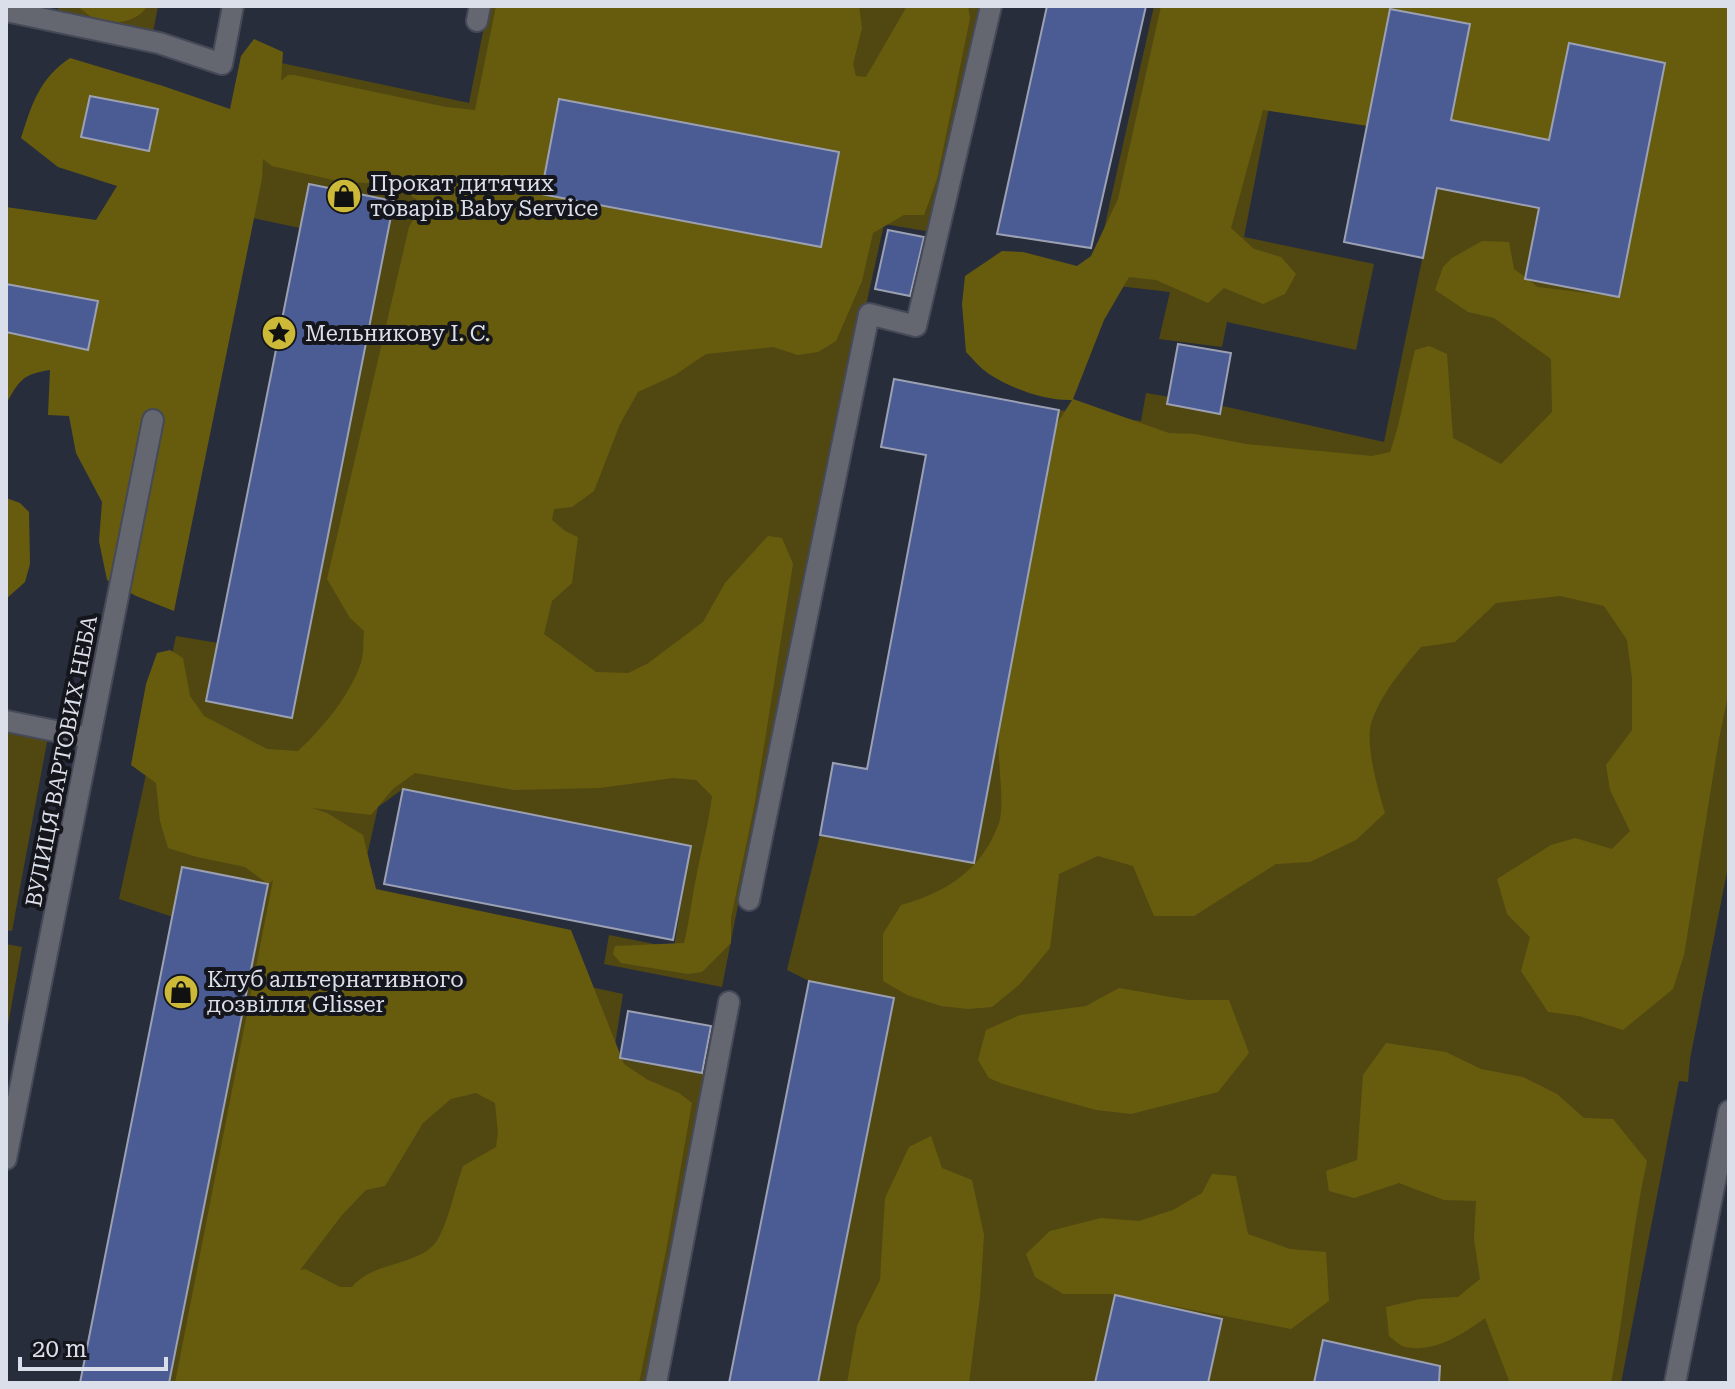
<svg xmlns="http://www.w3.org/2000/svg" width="1735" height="1389" font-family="'Roboto Serif',serif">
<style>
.green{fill:#514811}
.forest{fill:#675c0e;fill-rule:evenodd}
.building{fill:#4b5c94;stroke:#9ba1b3;stroke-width:2}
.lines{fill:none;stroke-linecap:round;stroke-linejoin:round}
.minor-casing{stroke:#454958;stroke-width:24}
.minor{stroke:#64676f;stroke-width:20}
.labels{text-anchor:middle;stroke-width:8;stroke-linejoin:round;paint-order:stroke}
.poi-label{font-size:22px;fill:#dbdfe9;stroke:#14161c;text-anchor:start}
.street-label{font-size:22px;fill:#dbdfe9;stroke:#14161c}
</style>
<rect width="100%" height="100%" fill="#282d3c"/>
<!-- green -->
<path class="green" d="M 59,6 L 158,6 L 153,32 L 57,12 Z
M 488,6 L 982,6 L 931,232 L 884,224 L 771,736 L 722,987 L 604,964 L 609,935 L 674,948 L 690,846 L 403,789 L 378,807 L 349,935 L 623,994 L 613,1058 L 706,1074 L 645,1383 L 169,1383 L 173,917 L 119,899 L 176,636 L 218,643 L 206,701 L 292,718 L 394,202 L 300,228 L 243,216 L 267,60 L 469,103 Z
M 1154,6 L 1729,6 L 1729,862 L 1690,1059 L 1688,1082 L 1679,1081 L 1621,1383 L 818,1383 L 894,998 L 809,981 L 787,970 L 820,835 L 974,863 L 1059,410 L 1141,421 L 1146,393 L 1227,407 L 1384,442 L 1437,188 L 1539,208 L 1526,279 L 1619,297 L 1665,63 L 1569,44 L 1549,140 L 1451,120 L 1470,25 L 1391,9 L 1269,107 L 1244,237 L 1374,264 L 1356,350 L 1227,322 L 1222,347 L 1159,339 L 1170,292 L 1092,283 Z
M 6,723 L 49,731 L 12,931 L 6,930 Z
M 6,944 L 22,947 L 6,1036 Z"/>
<!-- forest -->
<path class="forest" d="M 77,6 L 147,6 C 139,21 116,25 99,21 C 92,19 83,10 77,6 Z
M 496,6 L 859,6 L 862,28 L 853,64 L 856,76 L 866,77 L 907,6 L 968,6 L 970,18 L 937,179 L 924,215 L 904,215 L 873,233 L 862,281 L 836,341 L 818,352 L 798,355 L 773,347 L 706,354 L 675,375 L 638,392 L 620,424 L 594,491 L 572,507 L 554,509 L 552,520 L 565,531 L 578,537 L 572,583 L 552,601 L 544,634 L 596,672 L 628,673 L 647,664 L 703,622 L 725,583 L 768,536 L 782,538 L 793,564 L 755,802 L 731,918 L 731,943 L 702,972 L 688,974 L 621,963 L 613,954 L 615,946 L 684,943 C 690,919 692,896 697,873 C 702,847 709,822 712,796 L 696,780 L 673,778 L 600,788 L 514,790 L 415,773 L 393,789 L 371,815 L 312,808 L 327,813 L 363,835 L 376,889 L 571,930 L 624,1064 L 648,1080 L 679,1093 L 692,1103 L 666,1251 L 639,1383 L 175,1383 L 273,880 L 268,884 L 245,867 L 197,857 L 168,848 L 160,821 L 156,783 L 131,765 L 146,684 L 157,653 L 170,650 L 183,658 L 190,696 L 204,716 L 267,749 L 298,751 C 323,728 350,695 361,663 C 364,654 363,641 364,631 L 350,618 L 327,579 L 409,227 L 422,203 L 393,184 L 342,182 L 272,166 L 263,159 L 262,179 L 174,611 L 136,596 L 107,580 L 99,541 L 102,502 L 76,453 L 69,416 L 48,415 L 50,370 C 22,374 19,381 6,404 L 6,207 L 96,220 L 117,186 L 58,167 L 21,138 C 32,104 39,79 70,58 L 163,86 L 230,109 L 241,56 L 254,39 L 283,52 L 281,81 L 288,75 L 294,75 L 446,107 L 475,110 ZM 476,1093 L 495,1103 L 498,1133 L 496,1147 L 463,1166 C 455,1188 449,1220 438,1239 C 423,1266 372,1261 352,1287 L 340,1287 L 305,1269 L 300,1270 L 342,1215 L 366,1190 L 385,1186 L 423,1123 L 451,1099 Z
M 1161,6 L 1729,6 L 1729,690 L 1719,739 L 1684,955 L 1673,989 L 1623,1030 L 1579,1016 L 1548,1012 L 1521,971 L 1530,937 L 1507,914 L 1497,879 L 1551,845 L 1575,838 L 1612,849 L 1630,831 L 1610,790 L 1606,765 L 1632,730 L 1632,679 L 1627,640 L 1604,606 L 1560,596 L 1496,603 L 1455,642 L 1421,647 C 1403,668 1382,693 1372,720 C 1364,742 1378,790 1385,813 L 1356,840 L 1310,862 L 1276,864 L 1194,916 L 1154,916 L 1133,866 L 1098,856 L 1059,874 L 1050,948 L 1020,984 L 992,1007 L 968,1009 L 941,1006 L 907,995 L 883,981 L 883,934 L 901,905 C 947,892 982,870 999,823 C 1006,802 995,752 1000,726 C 1015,626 1037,527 1055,427 L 1072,400 C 1046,401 1012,389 989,374 C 980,368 973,359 966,352 L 962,304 L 965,276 L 1002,251 L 1023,252 L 1077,266 L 1091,256 L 1118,199 ZM 1391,9 L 1470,25 L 1451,120 L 1549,140 L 1569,44 L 1665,63 L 1619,297 L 1538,287 L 1514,269 L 1509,242 L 1482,241 L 1452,258 L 1443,267 L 1435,290 L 1468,312 L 1494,318 L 1551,359 L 1552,412 L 1501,464 L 1453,438 L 1447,354 L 1429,346 L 1415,350 C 1406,384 1402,419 1390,452 L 1372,456 L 1246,444 L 1195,434 L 1169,433 L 1073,399 L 1104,320 L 1129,277 L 1156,280 L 1208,303 L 1224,288 L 1263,304 L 1285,294 L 1296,274 L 1281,257 L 1254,249 L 1231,228 L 1263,110 L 1368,126 Z
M 6,498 L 20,503 L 29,512 L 30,564 L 25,582 L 6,599 Z
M 1119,988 L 1188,1000 L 1229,1000 L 1249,1053 L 1218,1092 L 1131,1114 L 1096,1110 L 1003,1084 L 989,1078 L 978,1060 L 986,1030 L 1020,1015 L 1086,1006 Z
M 1386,1043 L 1446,1052 L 1481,1069 L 1523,1077 L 1557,1094 L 1584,1118 L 1613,1119 L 1647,1161 C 1631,1234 1625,1309 1611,1383 L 1510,1383 L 1485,1318 C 1463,1334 1435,1353 1405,1347 C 1400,1346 1393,1339 1389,1336 L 1386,1307 L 1420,1299 L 1458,1297 L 1480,1279 L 1474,1239 L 1476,1201 L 1444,1200 L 1399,1183 L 1354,1198 L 1329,1191 L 1326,1171 L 1357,1160 L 1363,1075 Z
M 931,1136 L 942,1168 L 972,1180 L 984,1235 L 980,1297 L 969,1383 L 847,1383 L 857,1326 L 880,1280 L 885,1198 L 909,1147 Z
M 1212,1174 L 1236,1176 L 1248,1234 L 1290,1249 L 1326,1252 L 1329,1301 L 1291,1329 L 1111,1294 L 1063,1294 L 1035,1277 L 1026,1254 L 1050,1231 L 1101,1218 L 1139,1221 L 1173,1210 L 1202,1193 Z"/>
<!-- building -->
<path class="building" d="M 1047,6 L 1146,6 L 1091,248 L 997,234 Z
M 1390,9 L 1470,24 L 1451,120 L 1549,140 L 1569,43 L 1665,63 L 1619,297 L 1525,279 L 1539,208 L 1437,188 L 1423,258 L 1344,242 Z
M 90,96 L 158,109 L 149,151 L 81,137 Z
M 559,99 L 839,152 L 821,247 L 541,194 Z
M 309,184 L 394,201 L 292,718 L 206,701 Z
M 888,230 L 924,237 L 910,296 L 875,289 Z
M 6,284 L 98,301 L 88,350 L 6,332 Z
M 1178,344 L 1231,353 L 1220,414 L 1167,404 Z
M 894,379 L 1059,410 L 974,863 L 820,835 L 833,763 L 867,769 L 926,455 L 881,447 Z
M 403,789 L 691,846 L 673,940 L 384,884 Z
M 182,867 L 268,884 L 169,1383 L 80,1383 Z
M 809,981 L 894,998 L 818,1383 L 729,1383 Z
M 628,1011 L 711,1026 L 702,1073 L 620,1058 Z
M 1115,1295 L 1222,1319 L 1208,1383 L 1095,1383 Z
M 1323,1340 L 1440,1366 L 1439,1383 L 1314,1383 Z"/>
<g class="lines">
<defs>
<path id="minor" d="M 6,11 L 159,43 L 222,64 L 233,6
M 477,21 L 480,6
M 6,721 L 90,738
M 749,900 L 869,314 L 916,326 L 991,6
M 6,1159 L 153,420
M 656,1383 L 729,1002
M 1675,1383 L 1729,1111"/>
</defs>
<!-- minor casing -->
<use href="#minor" class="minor-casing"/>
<!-- minor -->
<use href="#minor" class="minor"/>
</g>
<!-- icons -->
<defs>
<symbol id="shop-disc" viewBox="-11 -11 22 22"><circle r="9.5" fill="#cdb938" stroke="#14161c"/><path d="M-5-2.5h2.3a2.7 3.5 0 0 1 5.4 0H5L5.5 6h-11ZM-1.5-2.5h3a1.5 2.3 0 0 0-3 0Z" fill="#111"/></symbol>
<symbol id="sight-disc" viewBox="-11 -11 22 22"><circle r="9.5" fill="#cdb938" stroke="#14161c"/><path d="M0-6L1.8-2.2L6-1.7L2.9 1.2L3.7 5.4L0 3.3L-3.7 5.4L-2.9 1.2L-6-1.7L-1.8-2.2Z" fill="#111"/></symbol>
</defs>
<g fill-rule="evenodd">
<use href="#shop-disc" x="324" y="176" width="40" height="40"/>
<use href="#sight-disc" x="259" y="313" width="40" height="40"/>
<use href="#shop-disc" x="161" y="972" width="40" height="40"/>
</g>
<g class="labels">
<!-- poi labels -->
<g class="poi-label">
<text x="370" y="191">Прокат дитячих<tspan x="370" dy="25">товарів Baby Service</tspan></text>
<text x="305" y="341">Мельникову І. С.</text>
<text x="207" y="987">Клуб альтернативного<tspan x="207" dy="25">дозвілля Glisser</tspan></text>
</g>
<!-- street labels -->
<g class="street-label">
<text transform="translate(61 761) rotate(-79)" y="8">ВУЛИЦЯ ВАРТОВИХ НЕБА</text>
</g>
</g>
<!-- border -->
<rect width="1735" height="1389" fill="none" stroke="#dbdfe9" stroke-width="16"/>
<!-- scale -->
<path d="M20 1357v12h146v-12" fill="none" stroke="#dbdfe9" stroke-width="4"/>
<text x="32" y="1357" font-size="24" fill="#dbdfe9" stroke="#14161c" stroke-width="6" paint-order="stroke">20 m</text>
</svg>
